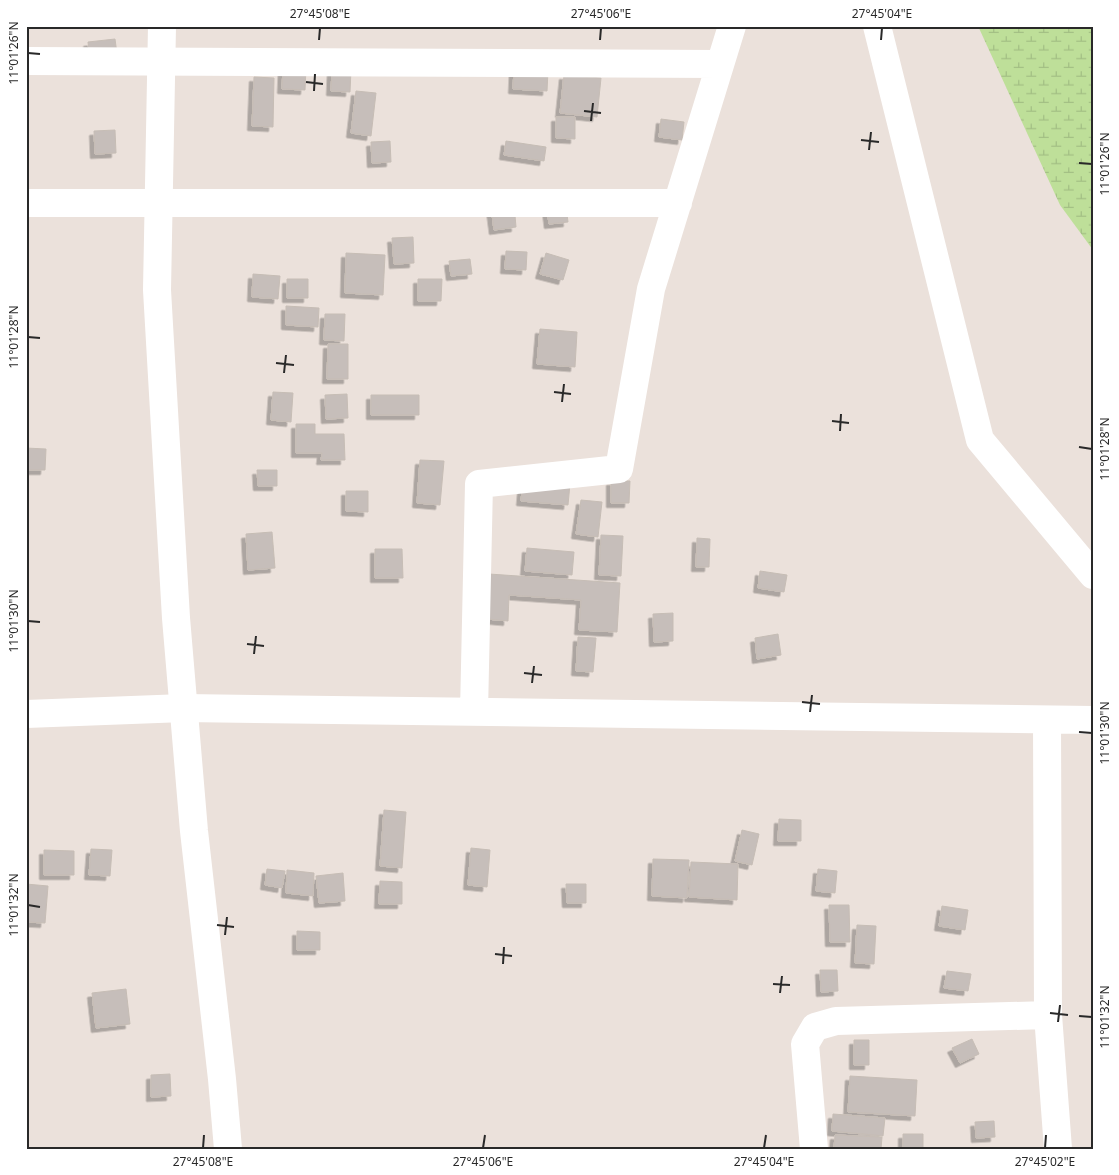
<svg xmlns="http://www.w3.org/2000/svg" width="1119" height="1175" font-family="'Noto Sans',sans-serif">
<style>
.wetland{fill:url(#wetland-marsh)}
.building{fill:#c6beba;stroke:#c6bdb5;filter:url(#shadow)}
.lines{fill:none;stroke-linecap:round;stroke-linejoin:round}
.minor{stroke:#fff;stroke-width:28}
.tertiary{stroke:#fff;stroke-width:28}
.ticks{fill:none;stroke:#292929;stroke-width:2}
.neatline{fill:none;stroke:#292929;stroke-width:2}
.ticks-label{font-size:12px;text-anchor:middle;fill:#292929}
</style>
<defs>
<pattern id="wetland-marsh" width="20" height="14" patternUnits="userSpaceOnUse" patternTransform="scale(1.25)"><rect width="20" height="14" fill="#bedf99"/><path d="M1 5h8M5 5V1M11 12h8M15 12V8" fill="none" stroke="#a3bf84"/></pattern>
<filter id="shadow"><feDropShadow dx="-4.5" dy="4.5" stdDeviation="0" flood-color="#0004"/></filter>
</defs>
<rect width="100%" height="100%" fill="#ebe1db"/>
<!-- wetland -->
<path class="wetland" d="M 978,26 L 1093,26 L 1093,250 L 1060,205 Z"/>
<!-- building -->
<path class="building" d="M 115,39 L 118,61 L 90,64 L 88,42 Z
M 283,67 L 306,69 L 305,90 L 282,89 Z
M 514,69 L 548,71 L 547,91 L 513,89 Z
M 332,70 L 351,70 L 350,92 L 331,91 Z
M 564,75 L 601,78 L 597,117 L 560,113 Z
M 254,77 L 274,78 L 273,127 L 252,126 Z
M 356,91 L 376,93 L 371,136 L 351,133 Z
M 556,117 L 575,117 L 575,139 L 556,138 Z
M 661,119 L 684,122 L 682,140 L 659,137 Z
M 115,130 L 116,153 L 95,154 L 94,131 Z
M 390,141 L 391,162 L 372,163 L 371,142 Z
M 506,141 L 546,147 L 544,161 L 504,155 Z
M 565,198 L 568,222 L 549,224 L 546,200 Z
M 514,204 L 516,227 L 494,230 L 491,207 Z
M 413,237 L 414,263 L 394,264 L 392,238 Z
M 506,251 L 527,252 L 526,270 L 505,269 Z
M 346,253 L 385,255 L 383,295 L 345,293 Z
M 546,253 L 569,260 L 563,280 L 540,274 Z
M 470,259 L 472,274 L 451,276 L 449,261 Z
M 253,274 L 280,276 L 278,299 L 252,297 Z
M 287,279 L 308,279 L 308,298 L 287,298 Z
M 418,279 L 442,279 L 441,301 L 418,301 Z
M 286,306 L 319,308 L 318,327 L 286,325 Z
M 325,314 L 345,314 L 344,341 L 324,340 Z
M 540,329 L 577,332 L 575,367 L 537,364 Z
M 328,344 L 348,344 L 348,379 L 327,379 Z
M 273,392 L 293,393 L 291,422 L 271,420 Z
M 347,394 L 348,418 L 326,419 L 325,395 Z
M 371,395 L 419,395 L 419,415 L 371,415 Z
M 296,424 L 315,424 L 315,434 L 344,434 L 345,460 L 321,460 L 322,453 L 296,453 Z
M 26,448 L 46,449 L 45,470 L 26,470 Z
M 420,460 L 444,461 L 440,505 L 417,503 Z
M 257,470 L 277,470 L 277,486 L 258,486 Z
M 523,480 L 570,484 L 568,505 L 521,501 Z
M 611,481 L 630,481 L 629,503 L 611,503 Z
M 346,491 L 368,491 L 368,512 L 346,511 Z
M 581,500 L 602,502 L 598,537 L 576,534 Z
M 272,532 L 275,568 L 248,570 L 246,534 Z
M 601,535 L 623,536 L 621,576 L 599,575 Z
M 697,538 L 710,539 L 709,567 L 696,567 Z
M 527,548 L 574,552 L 572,575 L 525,571 Z
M 375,549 L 402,549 L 403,578 L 375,578 Z
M 760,571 L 787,575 L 784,592 L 758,588 Z
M 489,574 L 620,583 L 617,632 L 579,630 L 581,600 L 509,595 L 508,621 L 486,619 Z
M 673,613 L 673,641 L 654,642 L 653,614 Z
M 778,634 L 781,655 L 757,659 L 755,638 Z
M 578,637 L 596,638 L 593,672 L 576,671 Z
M 384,810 L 406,812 L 402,868 L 380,866 Z
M 779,819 L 801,820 L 801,841 L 778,841 Z
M 742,830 L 759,834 L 752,865 L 735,861 Z
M 471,848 L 490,850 L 487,887 L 468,885 Z
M 91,849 L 112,850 L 110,876 L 89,875 Z
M 44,850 L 74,851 L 74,875 L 44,875 Z
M 653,859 L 689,860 L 687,898 L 652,896 Z
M 691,862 L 738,864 L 737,900 L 689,897 Z
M 267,869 L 285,871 L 282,888 L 265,885 Z
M 818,869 L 837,871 L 835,893 L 816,891 Z
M 287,870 L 314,873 L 313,896 L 286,893 Z
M 343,873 L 345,901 L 319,903 L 316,876 Z
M 380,881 L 402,882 L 402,904 L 379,904 Z
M 26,884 L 48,886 L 45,923 L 26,922 Z
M 566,884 L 586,884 L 586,903 L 567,903 Z
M 829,905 L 849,905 L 850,942 L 830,942 Z
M 942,906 L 968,910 L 965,930 L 939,926 Z
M 857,925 L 876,926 L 874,964 L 855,963 Z
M 297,931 L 320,932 L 320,950 L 297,950 Z
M 820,970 L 837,970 L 838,991 L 821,992 Z
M 947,971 L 971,974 L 968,991 L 944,988 Z
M 126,989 L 130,1024 L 96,1028 L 92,993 Z
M 972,1039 L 979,1054 L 960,1063 L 952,1048 Z
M 854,1040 L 869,1040 L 869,1065 L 854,1065 Z
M 170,1074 L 171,1096 L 151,1097 L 151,1075 Z
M 850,1076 L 917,1080 L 915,1116 L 848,1112 Z
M 833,1114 L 885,1118 L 883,1136 L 832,1131 Z
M 994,1121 L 995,1137 L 976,1138 L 975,1122 Z
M 903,1134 L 923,1134 L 923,1149 L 903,1149 Z
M 835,1135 L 882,1137 L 881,1149 L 834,1149 Z"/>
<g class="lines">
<!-- minor -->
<path class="minor" d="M 877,26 L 980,440 L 1093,575
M 26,61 L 720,64
M 26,203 L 678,203
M 474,712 L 479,484 L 619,469 L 651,289 L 732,26
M 26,714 L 184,708 L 1093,720
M 1048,1015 L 1058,1149
M 814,1149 L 805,1044 L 815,1027 L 836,1021 L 1048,1015 L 1047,720"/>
<!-- tertiary -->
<path class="tertiary" d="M 162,26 L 157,290 L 176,618 L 194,831 L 222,1079 L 228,1149"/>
</g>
<!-- ticks -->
<path class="ticks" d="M 319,40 L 320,28M 600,40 L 601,28M 881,40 L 882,28M 28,53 L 40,54M 306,82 L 323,84M 314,91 L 315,74M 584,111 L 601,113M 591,121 L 593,103M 861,140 L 879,142M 869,150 L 871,132M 1079,163 L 1092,164M 28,337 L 40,338M 276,363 L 294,365M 284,373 L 286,355M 554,392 L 571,394M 562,402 L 564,384M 832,421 L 849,423M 840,431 L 841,414M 1079,447 L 1092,449M 28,621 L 40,622M 247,644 L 264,646M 254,654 L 256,636M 524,673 L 542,675M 532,683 L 534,666M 802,702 L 820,704M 810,712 L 812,695M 1079,732 L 1092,733M 28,905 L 40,907M 217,925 L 234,927M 225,935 L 227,917M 495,954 L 512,956M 503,964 L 504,947M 773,984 L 790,985M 780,993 L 782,976M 1050,1013 L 1068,1015M 1079,1016 L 1092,1017M 1058,1022 L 1060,1005M 203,1148 L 204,1135M 483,1148 L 485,1135M 764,1148 L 766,1135M 1045,1148 L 1046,1135"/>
<!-- border -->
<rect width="1119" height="1175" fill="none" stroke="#ffffff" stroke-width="55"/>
<rect x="28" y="28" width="1064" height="1120" class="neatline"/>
<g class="ticks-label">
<text x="320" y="18">27°45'08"E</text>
<text x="601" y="18">27°45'06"E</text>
<text x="882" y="18">27°45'04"E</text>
<text transform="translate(14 53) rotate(-90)" y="4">11°01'26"N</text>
<text transform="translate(1105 164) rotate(-90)" y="4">11°01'26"N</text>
<text transform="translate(14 337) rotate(-90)" y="4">11°01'28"N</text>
<text transform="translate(1105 449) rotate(-90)" y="4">11°01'28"N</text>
<text transform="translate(14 621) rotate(-90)" y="4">11°01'30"N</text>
<text transform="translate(1105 733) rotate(-90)" y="4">11°01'30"N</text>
<text transform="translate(14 905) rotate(-90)" y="4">11°01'32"N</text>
<text transform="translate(1105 1017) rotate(-90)" y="4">11°01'32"N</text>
<text x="203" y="1166">27°45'08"E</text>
<text x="483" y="1166">27°45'06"E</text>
<text x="764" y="1166">27°45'04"E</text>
<text x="1045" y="1166">27°45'02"E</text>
</g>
</svg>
